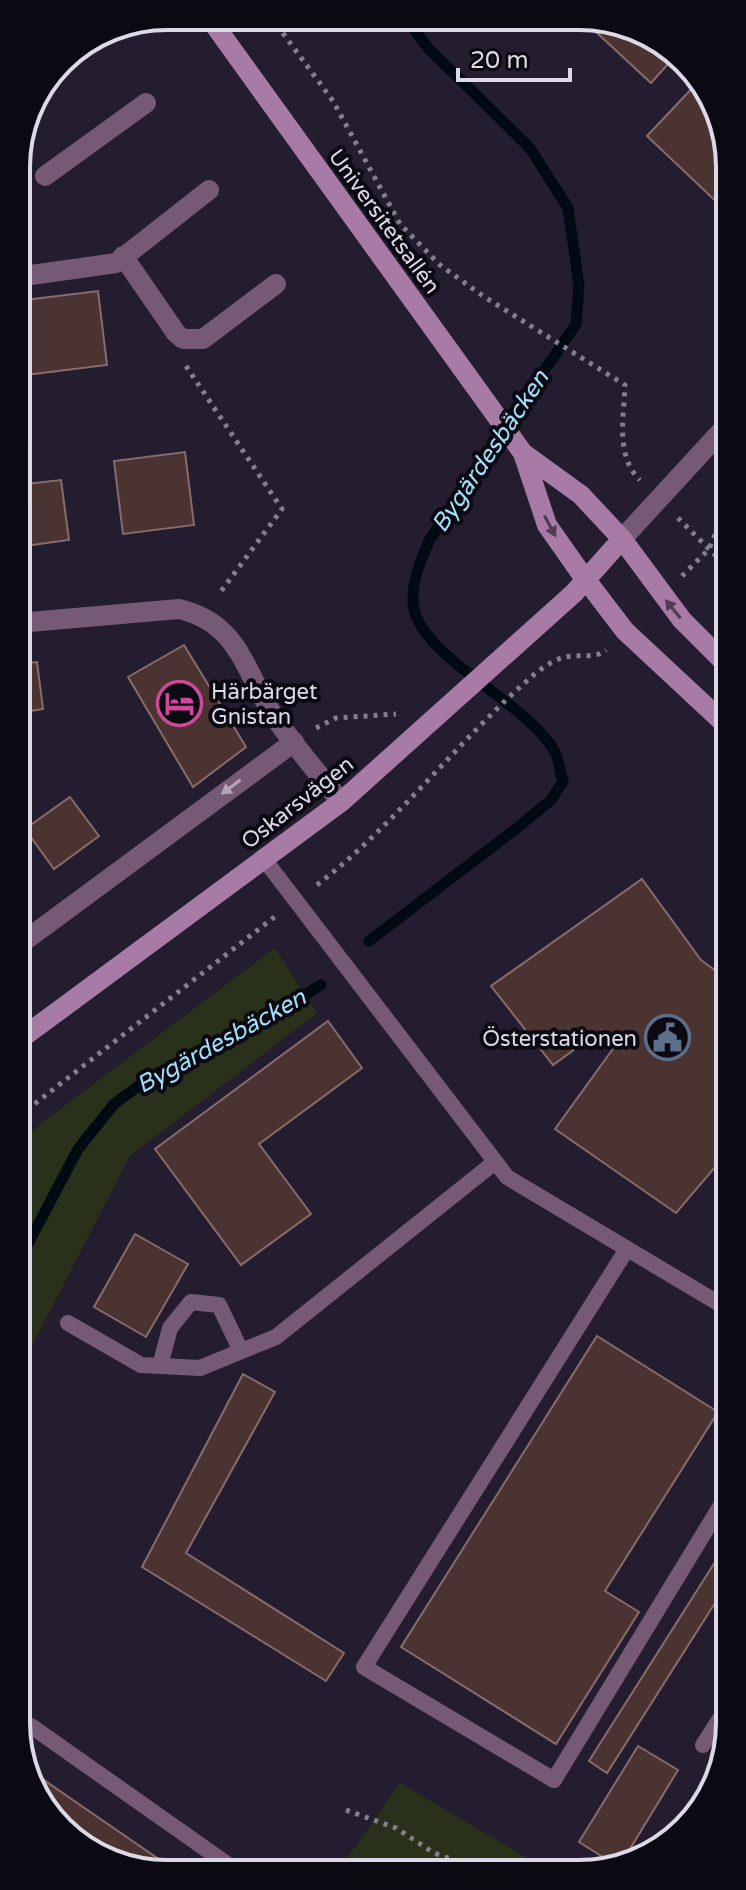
<svg xmlns="http://www.w3.org/2000/svg" width="746" height="1890" font-family="'Varela Round',sans-serif">
<style>
.green{fill:#2a311a}
.lines{fill:none;stroke-linecap:round;stroke-linejoin:round}
.stream{stroke:#000a13;stroke-width:11}
.building{fill:#4b3332;stroke:#886c6b;stroke-width:2}
.path{stroke:#847f8f;stroke-width:5;stroke-dasharray:4 6;stroke-linecap:butt}
.lane{stroke:#765a75;stroke-width:16}
.street{stroke:#765a75;stroke-width:20}
.secondary{stroke:#a77ba5;stroke-width:20}
.oneway{fill:#513c54}
.oneway2{fill:#b4a6b9}
.labels{text-anchor:middle;stroke-width:8;stroke-linejoin:round;paint-order:stroke}
.street-label{font-size:22px;fill:#ddd9e6;stroke:#0b0911}
.poi-label{font-size:22px;fill:#ddd9e6;stroke:#0b0911;text-anchor:start}
.water-label{font-size:24px;font-style:italic;fill:#a3dff8;stroke:#0b0911}
.rim{fill:none;stroke:#ddd9e6;stroke-width:4}
</style>
<rect width="100%" height="100%" fill="#231d2f"/>
<!-- green -->
<path class="green" d="M 275,948 L 317,1013 L 130,1156 L 20,1369 L 19,1145 L 43,1122 Z
M 400,1783 L 546,1869 L 339,1870 Z"/>
<g class="lines">
<!-- stream -->
<path class="stream" d="M 369,941 L 517,828 L 551,800 L 563,781 C 560,772 559,760 555,752 C 527,700 410,654 413,598 C 413,577 422,558 430,539 L 576,324 L 579,285 L 568,208 L 530,148 L 428,48 L 406,18
M 20,1259 L 78,1149 L 114,1104 L 152,1076 L 268,1018 L 321,985"/>
</g>
<!-- building -->
<path class="building" d="M 582,19 L 609,19 L 676,55 L 651,83 Z
M 698,82 L 725,129 L 725,210 L 647,136 Z
M 98,291 L 107,365 L 17,376 L 17,301 Z
M 185,452 L 194,525 L 123,534 L 114,461 Z
M 61,480 L 69,540 L 17,547 L 17,485 Z
M 184,645 L 246,747 L 193,787 L 128,677 Z
M 37,662 L 43,709 L 18,713 L 18,664 Z
M 70,797 L 99,836 L 54,869 L 25,829 Z
M 642,879 L 701,960 L 727,979 L 728,1152 L 676,1213 L 555,1129 L 615,1046 L 601,1030 L 553,1065 L 491,986 Z
M 328,1021 L 362,1068 L 259,1144 L 311,1214 L 241,1265 L 155,1149 Z
M 135,1234 L 188,1264 L 146,1337 L 94,1307 Z
M 597,1336 L 718,1412 L 605,1591 L 639,1612 L 556,1744 L 401,1647 Z
M 243,1374 L 275,1392 L 186,1553 L 344,1653 L 326,1681 L 142,1567 Z
M 729,1540 L 729,1581 L 607,1773 L 589,1761 Z
M 638,1746 L 678,1770 L 619,1867 L 579,1842 Z
M 25,1767 L 176,1871 L 138,1871 L 67,1836 Z"/>
<g class="lines">
<!-- path -->
<path class="path" d="M 271,17 L 333,101 L 400,224 L 440,265 L 483,296 L 625,385 C 624,417 615,456 640,480
M 186,366 L 282,509 L 219,594
M 678,518 L 726,566
M 682,576 L 709,549 L 726,509
M 316,728 L 336,718 L 396,714
M 317,885 C 395,825 455,744 529,679 C 539,670 552,660 565,657 C 579,654 596,659 606,650
M 19,1116 L 277,915
M 346,1810 L 396,1828 L 434,1853 L 482,1870
M 459,1870 L 461,1862"/>
<!-- lane -->
<path class="lane" d="M 264,859 L 507,1177 L 728,1309
M 627,1249 L 364,1667 L 554,1780 L 729,1492
M 68,1323 L 141,1365 L 200,1368 L 276,1337 L 495,1162
M 160,1366 L 170,1328 L 191,1302 L 219,1305 L 241,1351
M 31,1726 L 237,1871
M 703,1745 L 730,1703"/>
<!-- street -->
<path class="street" d="M 45,176 L 146,103
M 17,240 L 22,255 L 21,277
M 123,256 L 176,333 L 183,339 L 203,339 L 276,284
M 17,277 L 116,263 L 209,190
M 622,539 L 726,426
M 18,623 L 179,609 C 242,624 244,674 276,719 C 296,748 319,774 341,802
M 19,945 L 294,742"/>
<!-- secondary -->
<path class="secondary" d="M 208,16 L 523,453 L 581,495 L 622,539 L 682,620 L 727,665
M 523,453 L 547,525 L 580,572 L 625,631 L 727,726
M 19,1040 L 341,802 L 574,593 L 622,539"/>
</g>
<!-- one-way arrows -->
<defs><path id="oneway-solid" d="M-6-.8H1V-3.2L6.5 0L1 3.2V.8H-6Z" transform="scale(2)"/></defs>
<g class="oneway">
<use href="#oneway-solid" transform="translate(550 526) rotate(62)"/>
<use href="#oneway-solid" transform="translate(673 609) rotate(-129)"/>
</g>
<use class="oneway2" href="#oneway-solid" transform="translate(231 787) rotate(143)"/>
<!-- icons -->
<defs>
<symbol id="hotel-ring" viewBox="-11 -11 22 22"><circle r="9.5" fill="#0b0911" stroke="#d1479c" stroke-width="1.5"/><path d="M-6-4.5h1.5V1H6V5H4.5V3h-9V5H-6ZM-4 0a1.8 1.8 0 1 1 3.6 0ZM.5 0V-2.5h3Q6-2.5 6 0Z" fill="#d1479c"/></symbol>
<symbol id="civic-ring" viewBox="-11 -11 22 22"><circle r="9.5" fill="#0b0911" stroke="#5c6f8a" stroke-width="1.5"/><path d="M-.6-6.5H3V-4.5H.6V-3L4-1V1h2V6H-6V1h2V-1L-.6-3ZM-1.2 2.5V6h2.4V2.5Z" fill="#5c6f8a"/></symbol>
</defs>
<g fill-rule="evenodd">
<use href="#hotel-ring" x="154" y="678" width="51" height="51"/>
<use href="#civic-ring" x="642" y="1012" width="51" height="51"/>
</g>
<g class="labels">
<!-- street labels -->
<g class="street-label">
<text transform="translate(385 221) rotate(54)" y="8">Universitetsallén</text>
<text transform="translate(297 802) rotate(-38)" y="8">Oskarsvägen</text>
</g>
<!-- poi labels -->
<g class="poi-label">
<text x="211" y="699">Härbärget<tspan x="211" dy="25">Gnistan</tspan></text>
<text x="637" y="1046" text-anchor="end">Österstationen</text>
</g>
<!-- water labels -->
<g class="water-label">
<text transform="translate(490 451) rotate(-56)" y="8">Bygärdesbäcken</text>
<text transform="translate(221 1041) rotate(-29)" y="8">Bygärdesbäcken</text>
</g>
</g>
<!-- crop -->
<path d="M0 0H746V1890H0ZM167 30H579A137 137 0 0 1 716 167V1723A137 137 0 0 1 579 1860H167A137 137 0 0 1 30 1723V167A137 137 0 0 1 167 30Z" fill="#0b0911" fill-rule="evenodd"/>
<path class="rim" d="M167 30H579A137 137 0 0 1 716 167V1723A137 137 0 0 1 579 1860H167A137 137 0 0 1 30 1723V167A137 137 0 0 1 167 30Z"/>
<!-- scale -->
<path d="M458 68v12h112v-12" fill="none" stroke="#ddd9e6" stroke-width="4"/>
<text x="470" y="68" font-size="24" fill="#ddd9e6" stroke="#0b0911" stroke-width="6" paint-order="stroke">20 m</text>
</svg>
